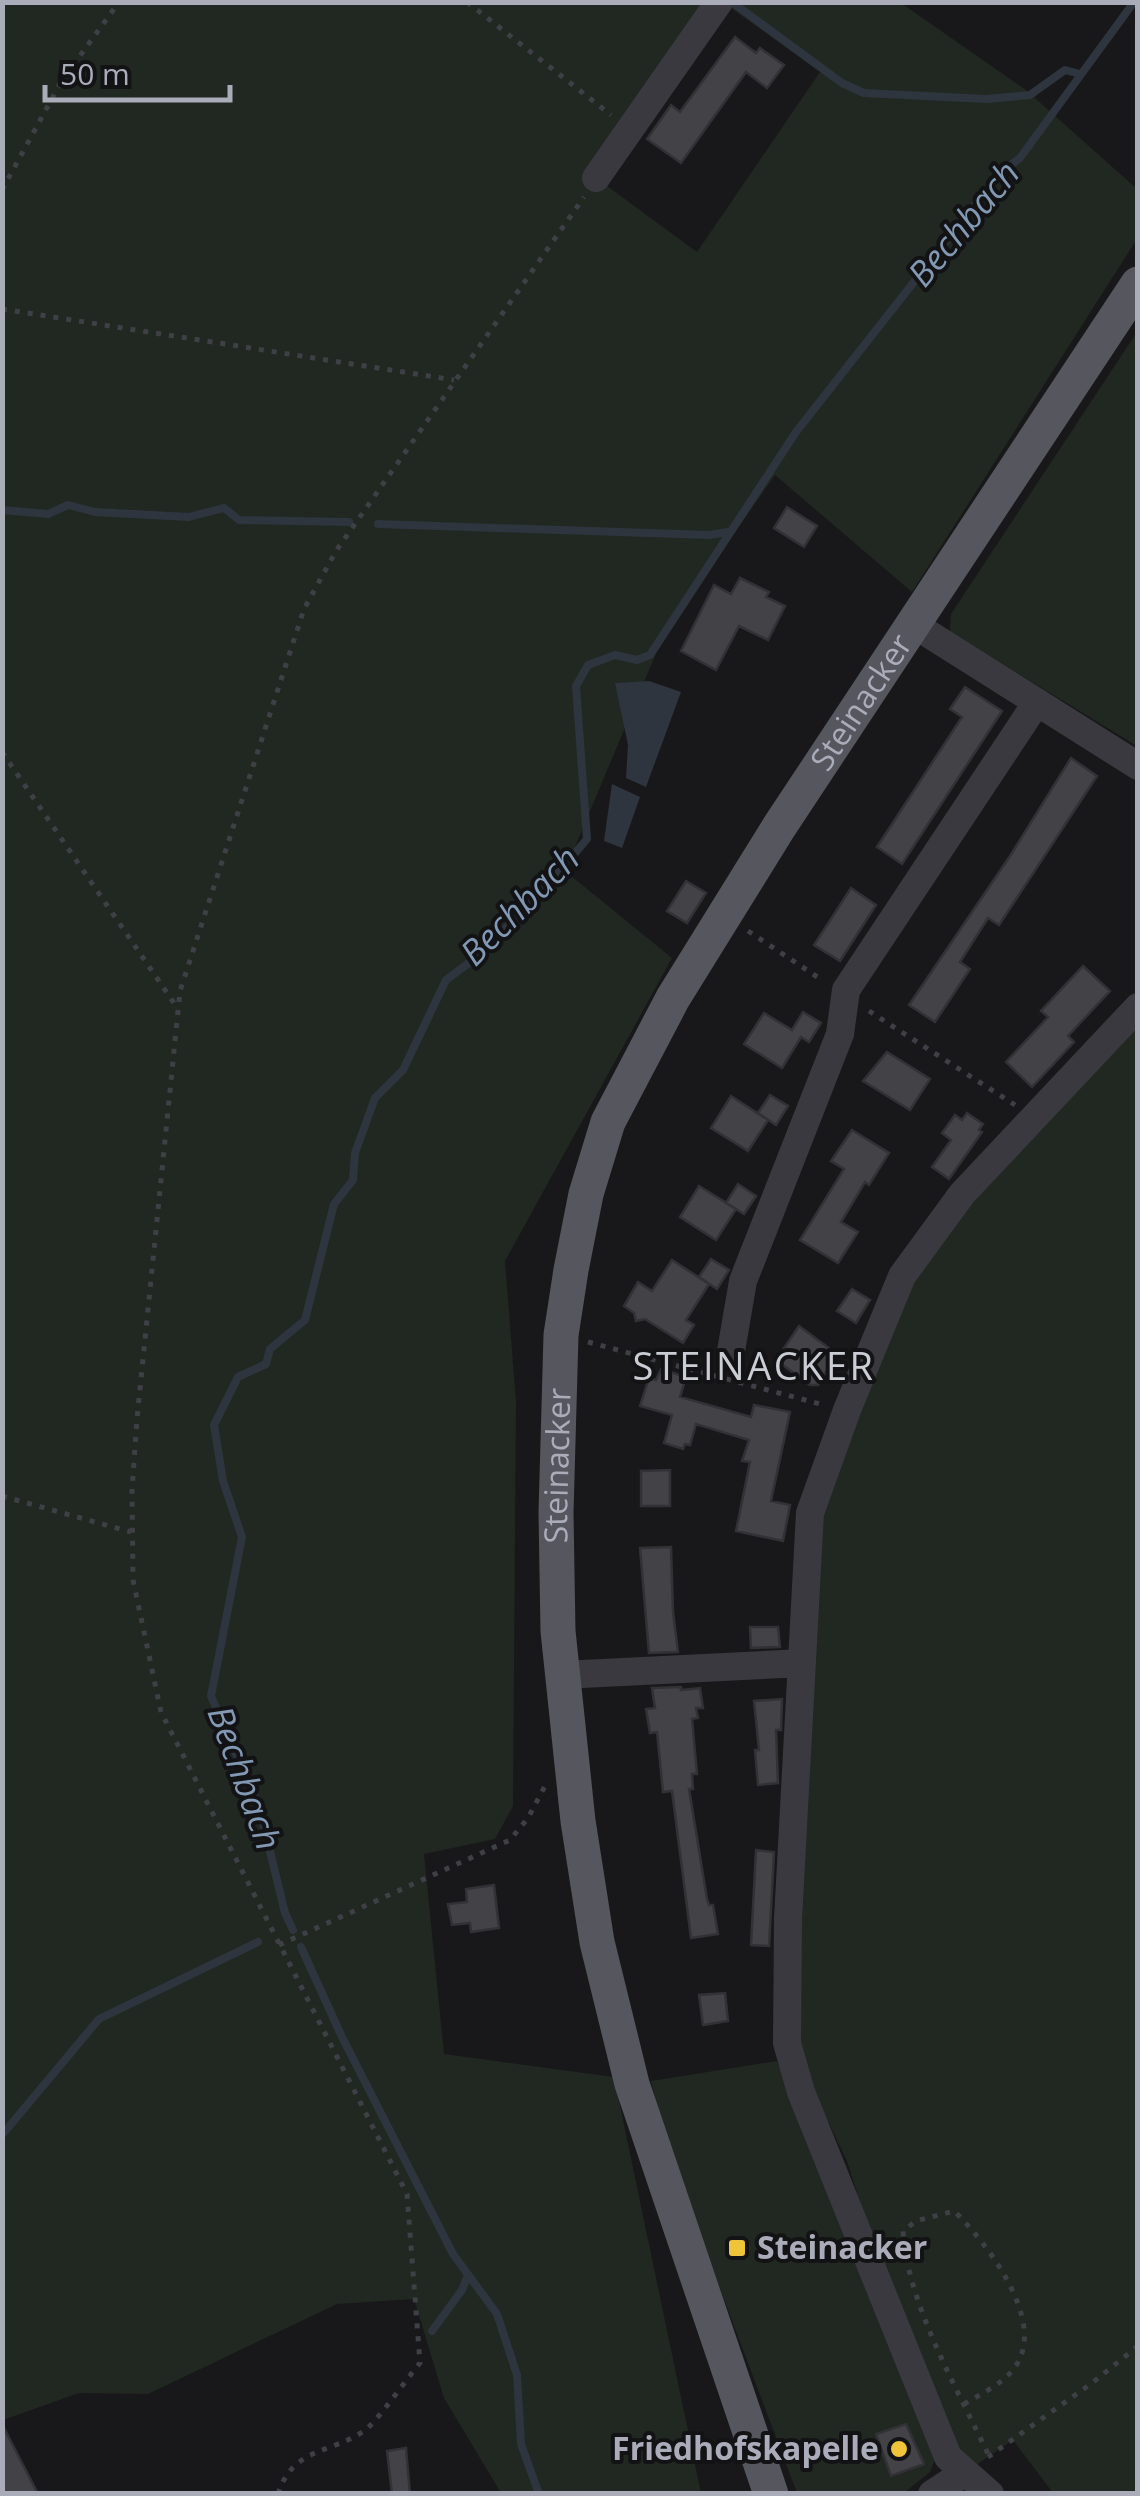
<svg xmlns="http://www.w3.org/2000/svg" width="1140" height="2496" font-family="'Open Sans',sans-serif">
<style>
.green{fill:#202821;fill-rule:evenodd}
.water{fill:#2e353e}
.lines{fill:none;stroke-linecap:round;stroke-linejoin:round}
.stream{stroke:#2e353e;stroke-width:8}
.building{fill:#424247;stroke:#323236;stroke-width:2.5}
.path{stroke:#3f4046;stroke-width:5;stroke-dasharray:5 8;stroke-linecap:butt}
.minor{stroke:#39393f;stroke-width:28}
.major{stroke:#55565e;stroke-width:35}
.poi-dot{fill:#efc33a;stroke:#131315;stroke-width:4}
.labels{text-anchor:middle;stroke-width:8;stroke-linejoin:round;paint-order:stroke}
.street-label{font-size:32px;fill:#aaadb9;stroke:#131315}
.poi-label{font-size:32px;font-weight:bold;fill:#aaadb9;stroke:#131315;text-anchor:start}
.water-label{font-size:35px;font-style:italic;fill:#8298b3;stroke:#131315}
.quarter-label{font-size:38px;letter-spacing:2.5px;fill:#cbcdd5;stroke:#131315}
</style>
<rect width="100%" height="100%" fill="#18181a"/>
<!-- green -->
<path class="green" d="M 3,3 L 901,3 L 1026,90 L 1137,189 L 1137,239 L 912,592 L 775,475 L 665,632 L 565,871 L 672,958 L 505,1261 L 516,1402 L 513,1806 L 495,1839 L 424,1854 L 444,2054 L 614,2077 L 701,2493 L 501,2493 L 444,2398 L 414,2299 L 337,2304 L 148,2394 L 79,2393 L 3,2420 ZM 731,8 L 820,72 L 697,252 L 607,186 Z
M 1137,332 L 1137,746 L 950,632 L 951,614 Z
M 1137,1007 L 1137,2493 L 1053,2493 L 1013,2440 L 964,2473 L 916,2378 L 847,2161 L 797,2056 L 810,1513 L 902,1276 Z
M 777,2061 L 816,2149 L 935,2459 L 930,2472 L 904,2493 L 797,2493 L 667,2148 L 651,2081 Z"/>
<!-- water -->
<path class="water" d="M 649,681 L 681,692 L 646,787 L 626,778 L 628,745 L 615,683 Z
M 612,784 L 640,797 L 622,848 L 604,841 Z"/>
<g class="lines">
<!-- stream -->
<path class="stream" d="M 733,3 L 842,83 L 864,93 L 987,99 L 1030,95 L 1065,70 L 1080,74
M 2,510 L 48,514 L 68,505 L 95,512 L 189,517 L 224,508 L 239,520 L 349,522
M 378,524 L 709,535 L 728,532
M 293,1930 L 285,1913 L 259,1806 L 211,1696 L 242,1537 L 223,1481 L 214,1425 L 238,1377 L 266,1364 L 270,1349 L 305,1320 L 334,1204 L 353,1180 L 355,1153 L 375,1098 L 403,1070 L 446,980 L 478,956 L 542,892 L 587,839 L 576,686 L 588,665 L 615,655 L 637,660 L 650,655 L 796,432 L 998,175 L 1020,158 L 1134,2
M 301,1947 L 342,2037 L 453,2254 L 497,2314 L 517,2375 L 521,2444 L 539,2494
M 2,2135 L 99,2019 L 258,1942
M 432,2331 L 462,2290 L 468,2275"/>
</g>
<!-- building -->
<path class="building" d="M 735,37 L 756,53 L 760,48 L 784,65 L 767,88 L 746,72 L 681,163 L 647,139 L 671,105 L 680,112 Z
M 787,507 L 817,526 L 804,547 L 774,528 Z
M 740,578 L 769,592 L 766,597 L 785,606 L 768,640 L 739,626 L 716,670 L 681,651 L 714,585 L 731,594 Z
M 965,687 L 1002,711 L 902,864 L 877,847 L 962,717 L 950,709 Z
M 1071,758 L 1097,776 L 999,925 L 988,918 L 960,962 L 970,969 L 935,1022 L 909,1005 L 1010,856 Z
M 686,881 L 706,893 L 687,923 L 667,911 Z
M 851,888 L 876,905 L 840,961 L 814,945 Z
M 1083,966 L 1110,991 L 1068,1036 L 1074,1042 L 1032,1087 L 1006,1062 L 1048,1017 L 1041,1011 Z
M 803,1012 L 821,1023 L 809,1042 L 801,1037 L 782,1068 L 744,1044 L 764,1013 L 792,1030 Z
M 887,1052 L 930,1079 L 910,1110 L 863,1081 Z
M 770,1095 L 788,1106 L 776,1125 L 758,1113 Z
M 731,1096 L 768,1120 L 748,1151 L 711,1128 Z
M 967,1113 L 983,1124 L 979,1130 L 982,1132 L 949,1179 L 932,1167 L 951,1140 L 942,1133 L 955,1115 L 962,1120 Z
M 852,1130 L 889,1153 L 869,1185 L 865,1182 L 841,1222 L 858,1232 L 838,1263 L 800,1240 L 844,1169 L 831,1161 Z
M 738,1184 L 756,1196 L 744,1214 L 726,1203 Z
M 699,1186 L 736,1209 L 716,1240 L 680,1217 Z
M 711,1259 L 729,1270 L 717,1289 L 699,1277 Z
M 672,1260 L 709,1284 L 686,1320 L 694,1325 L 683,1343 L 645,1319 L 636,1321 L 634,1313 L 624,1306 L 638,1282 L 652,1291 Z
M 852,1289 L 870,1300 L 856,1323 L 837,1311 Z
M 799,1326 L 837,1354 L 818,1385 L 810,1385 L 776,1360 Z
M 661,1369 L 686,1377 L 680,1397 L 751,1417 L 754,1405 L 790,1412 L 771,1501 L 790,1505 L 783,1541 L 736,1531 L 750,1462 L 742,1461 L 749,1440 L 696,1424 L 690,1445 L 685,1444 L 683,1449 L 664,1443 L 672,1415 L 640,1406 L 649,1378 L 656,1380 Z
M 670,1470 L 670,1506 L 641,1506 L 641,1471 Z
M 671,1547 L 673,1612 L 678,1652 L 649,1653 L 640,1548 Z
M 750,1627 L 778,1627 L 780,1647 L 751,1648 Z
M 681,1687 L 681,1690 L 700,1688 L 703,1708 L 696,1708 L 698,1718 L 692,1719 L 697,1774 L 692,1774 L 693,1789 L 689,1789 L 707,1899 L 709,1905 L 713,1905 L 718,1934 L 691,1938 L 672,1791 L 663,1792 L 657,1732 L 650,1733 L 646,1709 L 655,1708 L 652,1688 Z
M 782,1699 L 781,1730 L 776,1730 L 778,1783 L 758,1785 L 755,1750 L 759,1750 L 754,1701 Z
M 756,1850 L 774,1852 L 769,1946 L 751,1945 Z
M 494,1885 L 499,1928 L 471,1932 L 470,1923 L 452,1925 L 448,1904 L 467,1902 L 466,1889 Z
M 725,1993 L 728,2021 L 703,2025 L 699,1995 Z
M 2,2424 L 38,2494 L 2,2494 Z
M 906,2424 L 924,2464 L 891,2476 L 876,2434 Z
M 406,2448 L 410,2494 L 392,2494 L 387,2451 Z"/>
<g class="lines">
<!-- path -->
<path class="path" d="M 467,2 L 611,115
M 2,190 L 61,82 L 119,2
M 2,309 L 454,380
M 2,752 L 176,1006
M 748,931 L 822,980
M 869,1011 L 1015,1105
M 588,1342 L 824,1405
M 2,1496 L 131,1532
M 279,1945 L 510,1840 L 528,1818 L 545,1786
M 964,2404 C 981,2394 1004,2383 1015,2367 C 1048,2321 986,2242 954,2211 L 916,2221 L 903,2231 C 907,2303 958,2390 989,2456
M 988,2457 L 1092,2383 L 1138,2346
M 278,2494 C 293,2447 330,2454 364,2431 C 376,2423 408,2377 420,2363 L 407,2194 L 161,1712 L 133,1580 L 132,1490 L 137,1419 L 180,991 L 304,609 L 336,551 L 584,197"/>
<!-- minor -->
<path class="minor" d="M 596,178 L 719,2
M 913,624 L 1138,766
M 731,1351 L 743,1281 L 840,1034 L 846,990 L 1037,702
M 562,1675 L 802,1663
M 932,2494 L 964,2473
M 990,2494 L 948,2457 L 801,2092 L 787,2043 L 788,1919 L 810,1513 L 847,1410 L 902,1276 L 962,1194 L 1138,1007"/>
<!-- major -->
<path class="major" id="s1" d="M 771,2494 L 632,2084 L 597,1942 L 578,1821 L 558,1631 L 556,1513 L 561,1335 L 571,1270 L 586,1194 L 608,1122 L 673,998 L 779,827 L 1138,284"/>
</g>
<!-- markers -->
<g class="poi-dot">
<rect x="727" y="2238" width="20" height="20" rx="5"/>
<circle cx="899" cy="2449" r="10"/>
</g>
<g class="labels">
<!-- street labels -->
<g class="street-label">
<text dy="11" stroke="none"><textPath href="#s1" startOffset="1898">Steinacker</textPath></text>
<text dy="11" stroke="none"><textPath href="#s1" startOffset="1058">Steinacker</textPath></text>
</g>
<!-- poi labels -->
<g class="poi-label">
<text x="757" y="2259">Steinacker</text>
<text x="879" y="2460" text-anchor="end">Friedhofskapelle</text>
</g>
<!-- water labels -->
<g class="water-label">
<text transform="translate(964 224) rotate(-50)" y="12">Bechbach</text>
<text transform="translate(520 906) rotate(-45)" y="12">Bechbach</text>
<text transform="translate(244 1778) rotate(70)" y="12">Bechbach</text>
</g>
<!-- quarter labels -->
<g class="quarter-label">
<text x="754" y="1380">STEINACKER</text>
</g>
</g>
<!-- border -->
<rect width="1140" height="2496" fill="none" stroke="#aaadb9" stroke-width="10"/>
<!-- scale -->
<path d="M45 85v15h185v-15" fill="none" stroke="#aaadb9" stroke-width="5"/>
<text x="60" y="85" font-size="30" fill="#aaadb9" stroke="#131315" stroke-width="8" paint-order="stroke">50 m</text>
</svg>
